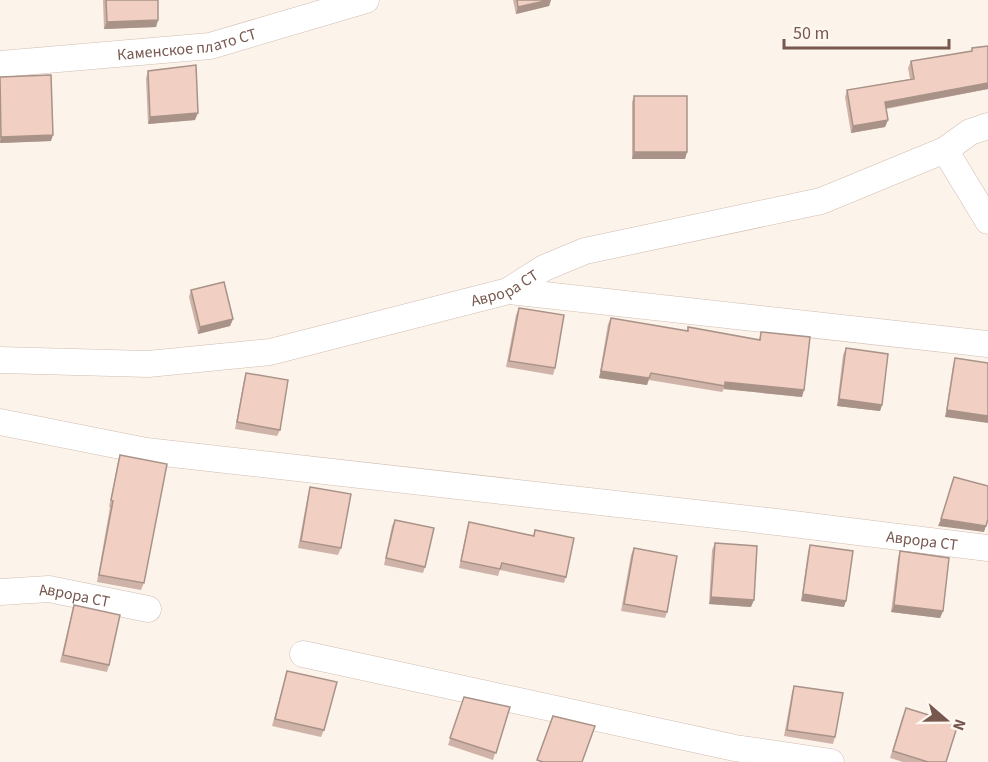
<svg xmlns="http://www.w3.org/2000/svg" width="988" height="762" font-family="'Source Sans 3',sans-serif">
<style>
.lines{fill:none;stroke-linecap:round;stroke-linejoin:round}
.street-casing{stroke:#d1bdb2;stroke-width:27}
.street{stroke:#fff;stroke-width:26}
.wall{fill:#cfb3a8}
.shaded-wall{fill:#a99288}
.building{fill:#f1d0c3;stroke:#a99288;stroke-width:1.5}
.labels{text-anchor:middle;stroke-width:4.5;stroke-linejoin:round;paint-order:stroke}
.street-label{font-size:16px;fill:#77584e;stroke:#fef8f1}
</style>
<rect width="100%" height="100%" fill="#fcf3ea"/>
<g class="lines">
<defs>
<g id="street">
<path id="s1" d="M 0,64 L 210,46 L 366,0"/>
<path d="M 945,150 L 988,221"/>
<path d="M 508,291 L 988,344"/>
<path id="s2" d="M 0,360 L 148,364 L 270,352 L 508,291 L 544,268 L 585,251 L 821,201 L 945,150 L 970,132 L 988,126"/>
<path id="s3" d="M 0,422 L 146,451 L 777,522 L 988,548"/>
<path id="s4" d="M 0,592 L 49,589 L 148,609"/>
<path d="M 303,654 L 735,748 L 831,762"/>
</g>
</defs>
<!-- street casing -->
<use href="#street" class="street-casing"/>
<!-- street -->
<use href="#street" class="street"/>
</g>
<!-- wall -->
<path class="wall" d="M 103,0 L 158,0 L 158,20 L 156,27 L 104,29 Z
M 513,0 L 551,0 L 549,6 L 516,14 Z
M 972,48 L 988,89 L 886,109 L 888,120 L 885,127 L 851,133 L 845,97 L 847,90 L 910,79 L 908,68 L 911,61 L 971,51 Z
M 148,71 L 195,120 L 148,124 L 146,78 Z
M 0,77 L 51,141 L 0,143 Z
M 634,96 L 687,152 L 685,159 L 632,159 L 632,102 Z
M 191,290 L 233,319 L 230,326 L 198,334 L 189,297 Z
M 519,308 L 555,368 L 553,375 L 506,367 L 516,315 Z
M 611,318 L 687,331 L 688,327 L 759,340 L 761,332 L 802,397 L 724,389 L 722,392 L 649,380 L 647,385 L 599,378 L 608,324 Z
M 846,348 L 882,405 L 880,411 L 837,406 L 843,355 Z
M 955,358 L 988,363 L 945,417 L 953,365 Z
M 246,373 L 280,430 L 277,436 L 235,429 L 244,380 Z
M 120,455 L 144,583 L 141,590 L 97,582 L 110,507 L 109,507 L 118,462 Z
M 310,487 L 341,548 L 338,555 L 298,548 L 308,494 Z
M 395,520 L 425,567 L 423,573 L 384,565 L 392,526 Z
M 469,522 L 533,536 L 535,530 L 566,577 L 564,583 L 500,570 L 498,576 L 459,568 L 467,529 Z
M 715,543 L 751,607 L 709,604 L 712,550 Z
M 810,545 L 844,607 L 801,601 L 808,552 Z
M 634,548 L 667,612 L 665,618 L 621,611 L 631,555 Z
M 900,551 L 943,611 L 940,618 L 891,612 L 898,558 Z
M 74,605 L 109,665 L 107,672 L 60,662 L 72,612 Z
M 287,671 L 324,730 L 321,737 L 272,726 Z
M 794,686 L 835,737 L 833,744 L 784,736 L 792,692 Z
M 464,697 L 510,707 L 493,760 L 448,745 Z
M 903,715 L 946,762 L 903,762 L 890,758 Z"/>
<!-- shaded-wall -->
<path class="shaded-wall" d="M 549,0 L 551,0 L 549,6 L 516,14 L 518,7 Z
M 158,20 L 156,27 L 104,29 L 107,22 Z
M 988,83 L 988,89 L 882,109 L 885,102 Z
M 198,113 L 195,120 L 148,124 L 150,117 Z
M 888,120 L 885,127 L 851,133 L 853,126 Z
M 53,135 L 51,141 L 0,143 L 1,137 Z
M 634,152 L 687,152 L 685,159 L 632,159 Z
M 233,319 L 230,326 L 198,334 L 200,327 Z
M 601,371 L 649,378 L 647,385 L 599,378 Z
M 725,382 L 804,390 L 802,397 L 724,389 Z
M 839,399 L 882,405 L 880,411 L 837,406 Z
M 947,410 L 988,416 L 988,423 L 945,417 Z
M 941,519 L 986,526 L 984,532 L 938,526 Z
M 803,594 L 846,601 L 844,607 L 801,601 Z
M 711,597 L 754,600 L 751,607 L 709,604 Z
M 894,605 L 943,611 L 940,618 L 891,612 Z"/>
<!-- building -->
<path class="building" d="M 106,0 L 158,0 L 158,20 L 107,22 Z
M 517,0 L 549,0 L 518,7 Z
M 988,46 L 988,83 L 885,102 L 888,120 L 853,126 L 847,90 L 914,79 L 911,61 L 972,51 L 972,48 Z
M 196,65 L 198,113 L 150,117 L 148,71 Z
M 51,75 L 53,135 L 1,137 L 0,77 Z
M 634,96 L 687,96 L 687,152 L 634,152 Z
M 224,282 L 233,319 L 200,327 L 191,290 Z
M 519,308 L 564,315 L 555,368 L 509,361 Z
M 611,318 L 688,331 L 688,327 L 760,340 L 761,332 L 810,337 L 804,390 L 725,382 L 725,386 L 651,373 L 649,378 L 601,371 Z
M 846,348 L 888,354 L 882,405 L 839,399 Z
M 955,358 L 988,363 L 988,416 L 947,410 Z
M 246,373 L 288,380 L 280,430 L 237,422 Z
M 120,455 L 167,464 L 144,583 L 99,575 L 113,501 L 111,500 Z
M 954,477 L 988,486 L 988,519 L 986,526 L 941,519 Z
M 310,487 L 351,494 L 341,548 L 301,541 Z
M 395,520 L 434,528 L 425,567 L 386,558 Z
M 469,522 L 534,536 L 535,530 L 574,538 L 566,577 L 502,563 L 500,569 L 461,561 Z
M 715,543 L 757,546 L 754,600 L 711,597 Z
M 810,545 L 853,551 L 846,601 L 803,594 Z
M 634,548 L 677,556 L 667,612 L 624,604 Z
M 900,551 L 949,558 L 943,611 L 894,605 Z
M 74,605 L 120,615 L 109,665 L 63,655 Z
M 287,671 L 337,682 L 324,730 L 275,719 Z
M 794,686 L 843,693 L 835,737 L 787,730 Z
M 464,697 L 510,707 L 496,753 L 450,738 Z
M 906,708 L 958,724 L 946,762 L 928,762 L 893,751 Z
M 553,716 L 595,726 L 582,762 L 543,762 L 537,760 Z"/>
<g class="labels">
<!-- street labels -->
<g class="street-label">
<text dy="6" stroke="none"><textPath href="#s1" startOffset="188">Каменское плато СТ</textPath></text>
<text dy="6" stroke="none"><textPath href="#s2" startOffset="514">Аврора СТ</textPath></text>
<text dy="6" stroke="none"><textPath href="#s3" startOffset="930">Аврора СТ</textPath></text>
<text dy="6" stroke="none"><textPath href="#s4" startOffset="75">Аврора СТ</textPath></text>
</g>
</g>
<!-- north arrow -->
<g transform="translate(946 720) rotate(110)" stroke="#fef8f1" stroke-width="4.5" paint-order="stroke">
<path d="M0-4.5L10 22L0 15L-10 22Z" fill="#77584e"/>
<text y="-9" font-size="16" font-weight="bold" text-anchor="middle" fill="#77584e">N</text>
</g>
<!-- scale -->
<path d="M784 39v9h165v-9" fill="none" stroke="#77584e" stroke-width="3"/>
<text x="793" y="39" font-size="18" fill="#77584e" stroke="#fef8f1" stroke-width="4.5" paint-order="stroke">50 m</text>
</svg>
